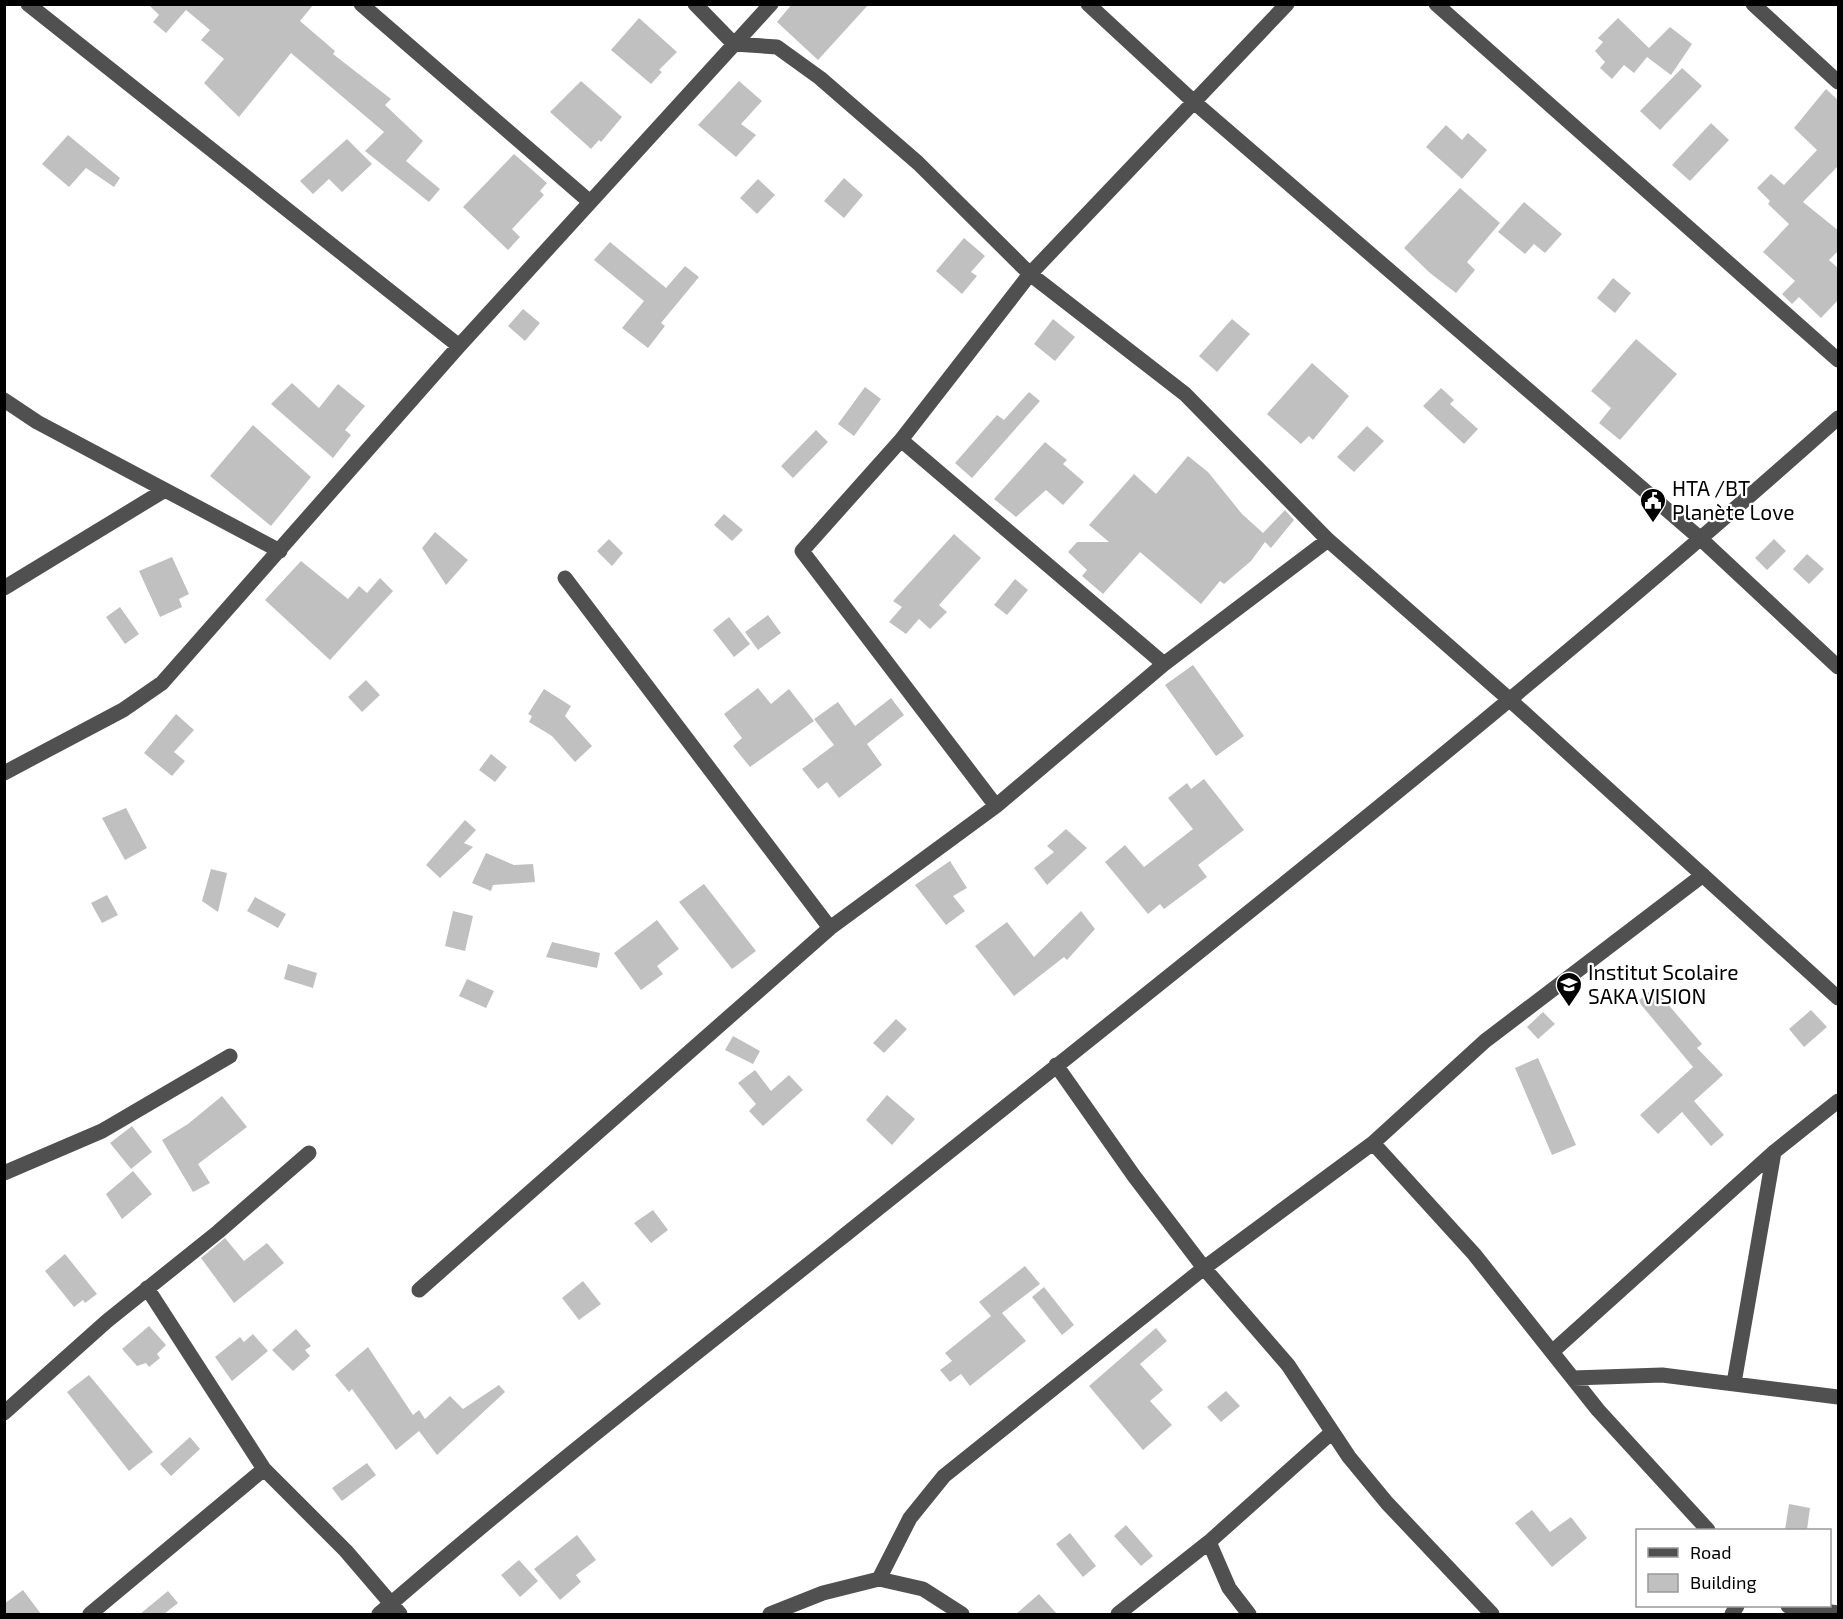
<svg xmlns="http://www.w3.org/2000/svg" width="1843" height="1619" font-family="'Exo 2',sans-serif">
<style>
.building{fill:#c0c0c0}
.lines{fill:none;stroke-linecap:round;stroke-linejoin:round}
.minor{stroke:#505050;stroke-width:15}
.labels{text-anchor:middle;stroke-width:4.5;stroke-linejoin:round;paint-order:stroke}
.poi-label{font-size:21px;fill:#000;stroke:#fff;text-anchor:start}
</style>
<rect width="100%" height="100%" fill="#fff"/>
<!-- building -->
<path class="building" d="M 148,4 L 314,4 L 300,21 L 335,51 L 333,54 L 391,99 L 385,105 L 423,141 L 406,161 L 440,189 L 429,202 L 365,151 L 384,132 L 291,53 L 239,117 L 204,83 L 224,59 L 201,40 L 210,30 L 186,10 L 166,33 L 153,22 L 159,15 Z
M 792,4 L 869,4 L 818,60 L 777,22 Z
M 639,18 L 677,52 L 659,70 L 662,72 L 651,84 L 611,50 Z
M 1618,18 L 1649,48 L 1670,27 L 1692,44 L 1671,75 L 1647,57 L 1634,73 L 1624,65 L 1612,79 L 1600,68 L 1605,62 L 1595,51 L 1603,42 L 1598,38 Z
M 1682,68 L 1702,86 L 1660,130 L 1640,111 Z
M 581,81 L 622,117 L 601,142 L 599,140 L 591,149 L 550,112 Z
M 739,81 L 762,101 L 741,124 L 756,135 L 736,157 L 698,125 Z
M 1826,89 L 1839,101 L 1839,165 L 1803,202 L 1839,231 L 1839,250 L 1829,260 L 1839,269 L 1839,299 L 1821,318 L 1799,297 L 1792,304 L 1782,294 L 1795,281 L 1763,252 L 1789,224 L 1768,204 L 1770,201 L 1757,188 L 1771,174 L 1784,185 L 1817,150 L 1794,128 Z
M 1711,123 L 1729,140 L 1690,181 L 1672,165 Z
M 1446,125 L 1462,140 L 1468,133 L 1487,150 L 1462,179 L 1426,147 Z
M 68,135 L 120,178 L 114,187 L 86,168 L 69,187 L 42,164 Z
M 347,139 L 372,164 L 342,192 L 329,179 L 313,194 L 300,181 Z
M 514,154 L 547,183 L 540,191 L 544,195 L 512,229 L 520,237 L 508,250 L 463,207 Z
M 844,178 L 863,195 L 844,218 L 824,201 Z
M 758,179 L 775,195 L 757,214 L 740,198 Z
M 1460,188 L 1500,223 L 1467,262 L 1475,270 L 1456,293 L 1430,273 L 1404,248 Z
M 1524,202 L 1562,234 L 1545,253 L 1534,244 L 1525,254 L 1498,232 Z
M 964,238 L 985,256 L 971,272 L 977,276 L 962,294 L 936,271 Z
M 610,242 L 666,288 L 685,266 L 699,277 L 661,323 L 665,326 L 648,348 L 622,328 L 644,301 L 594,260 Z
M 1613,278 L 1631,293 L 1615,313 L 1597,298 Z
M 523,309 L 540,323 L 525,341 L 508,326 Z
M 1053,319 L 1075,337 L 1055,361 L 1034,344 Z
M 1232,319 L 1250,334 L 1217,372 L 1199,356 Z
M 1636,339 L 1677,374 L 1620,440 L 1599,423 L 1611,408 L 1591,391 Z
M 1312,363 L 1349,396 L 1313,440 L 1309,436 L 1301,444 L 1267,414 Z
M 292,383 L 319,408 L 338,384 L 365,406 L 345,430 L 351,435 L 333,458 L 271,404 Z
M 865,387 L 881,399 L 854,436 L 838,424 Z
M 1441,388 L 1454,400 L 1450,404 L 1478,429 L 1464,444 L 1423,406 Z
M 1029,392 L 1040,401 L 972,478 L 955,463 L 997,415 L 1004,420 Z
M 253,425 L 311,477 L 271,526 L 210,476 Z
M 1367,426 L 1384,441 L 1354,472 L 1337,457 Z
M 816,430 L 828,442 L 793,478 L 781,466 Z
M 1045,442 L 1067,460 L 1063,464 L 1084,482 L 1063,505 L 1046,490 L 1016,517 L 994,499 Z
M 1188,456 L 1208,472 L 1242,514 L 1263,533 L 1285,510 L 1294,520 L 1271,548 L 1265,542 L 1251,561 L 1224,584 L 1220,581 L 1201,604 L 1140,552 L 1103,594 L 1082,576 L 1087,570 L 1068,552 L 1077,542 L 1109,542 L 1089,525 L 1134,474 L 1156,494 Z
M 724,514 L 743,530 L 732,541 L 714,525 Z
M 435,532 L 468,560 L 446,585 L 422,548 Z
M 954,534 L 981,558 L 939,605 L 947,612 L 930,629 L 919,619 L 906,634 L 889,622 L 902,607 L 893,601 Z
M 609,539 L 623,553 L 612,566 L 597,551 Z
M 1774,539 L 1786,551 L 1767,570 L 1755,558 Z
M 1807,554 L 1824,569 L 1809,584 L 1793,569 Z
M 172,557 L 189,594 L 179,599 L 182,607 L 160,617 L 139,571 Z
M 301,561 L 348,599 L 359,586 L 367,593 L 380,578 L 393,591 L 330,660 L 265,600 Z
M 1015,579 L 1028,590 L 1007,615 L 994,605 Z
M 120,607 L 139,634 L 125,644 L 106,617 Z
M 768,615 L 781,633 L 758,650 L 745,632 Z
M 729,617 L 750,644 L 734,657 L 713,630 Z
M 1193,665 L 1244,736 L 1216,756 L 1165,685 Z
M 366,680 L 380,695 L 362,712 L 348,697 Z
M 758,688 L 771,704 L 789,689 L 814,721 L 750,767 L 733,746 L 742,738 L 724,714 Z
M 544,689 L 571,706 L 565,716 L 592,746 L 575,762 L 552,736 L 529,722 L 532,716 L 528,714 Z
M 891,698 L 904,715 L 867,744 L 882,765 L 839,798 L 827,782 L 818,789 L 802,769 L 834,745 L 814,719 L 838,702 L 855,726 Z
M 176,714 L 194,730 L 174,752 L 185,761 L 172,776 L 144,753 Z
M 491,754 L 507,767 L 495,782 L 479,770 Z
M 1204,779 L 1244,830 L 1198,865 L 1207,877 L 1164,909 L 1160,904 L 1148,914 L 1105,862 L 1125,845 L 1144,867 L 1193,829 L 1168,798 L 1187,783 L 1191,789 Z
M 126,808 L 147,848 L 125,860 L 102,818 Z
M 465,820 L 476,830 L 464,843 L 473,847 L 440,878 L 426,865 Z
M 1066,829 L 1087,848 L 1047,885 L 1034,868 L 1054,852 L 1047,846 Z
M 486,853 L 514,865 L 533,864 L 535,882 L 493,885 L 491,891 L 472,883 Z
M 950,861 L 967,888 L 953,896 L 965,911 L 946,925 L 915,885 Z
M 211,869 L 227,873 L 218,912 L 202,901 Z
M 704,884 L 756,951 L 732,969 L 679,902 Z
M 107,895 L 118,915 L 102,923 L 91,903 Z
M 255,897 L 286,914 L 278,928 L 247,911 Z
M 453,911 L 473,916 L 465,951 L 445,946 Z
M 1081,911 L 1095,929 L 1067,960 L 1064,957 L 1014,996 L 975,946 L 1007,922 L 1034,957 Z
M 657,920 L 679,949 L 657,966 L 663,974 L 641,990 L 614,953 Z
M 552,942 L 600,953 L 597,968 L 546,957 Z
M 288,964 L 317,973 L 313,988 L 284,979 Z
M 467,979 L 494,991 L 486,1008 L 459,996 Z
M 1654,988 L 1702,1044 L 1697,1048 L 1723,1075 L 1694,1101 L 1724,1135 L 1711,1146 L 1682,1112 L 1658,1134 L 1640,1115 L 1693,1067 L 1638,1001 Z
M 1811,1010 L 1827,1027 L 1804,1047 L 1789,1029 Z
M 1543,1012 L 1555,1024 L 1538,1039 L 1527,1027 Z
M 896,1019 L 907,1029 L 884,1053 L 873,1043 Z
M 733,1036 L 760,1051 L 753,1064 L 725,1050 Z
M 1538,1058 L 1576,1145 L 1552,1155 L 1515,1068 Z
M 755,1070 L 771,1091 L 789,1075 L 803,1090 L 763,1126 L 749,1111 L 756,1104 L 738,1083 Z
M 887,1095 L 915,1119 L 892,1145 L 866,1120 Z
M 222,1096 L 247,1127 L 198,1164 L 210,1183 L 193,1192 L 162,1140 L 188,1124 Z
M 132,1126 L 152,1152 L 131,1169 L 110,1143 Z
M 133,1171 L 152,1194 L 122,1219 L 106,1194 Z
M 653,1210 L 668,1230 L 651,1243 L 634,1223 Z
M 225,1238 L 244,1261 L 267,1243 L 284,1263 L 234,1303 L 201,1258 Z
M 65,1254 L 97,1294 L 85,1303 L 83,1300 L 74,1307 L 45,1271 Z
M 1025,1266 L 1040,1284 L 1002,1313 L 1026,1341 L 970,1386 L 961,1374 L 950,1382 L 940,1370 L 952,1361 L 945,1353 L 991,1316 L 979,1302 Z
M 583,1281 L 601,1304 L 579,1320 L 562,1298 Z
M 1044,1287 L 1074,1325 L 1062,1335 L 1032,1297 Z
M 149,1326 L 166,1345 L 157,1354 L 160,1358 L 149,1367 L 146,1363 L 137,1366 L 122,1349 Z
M 1156,1328 L 1167,1341 L 1140,1364 L 1163,1390 L 1150,1401 L 1172,1425 L 1143,1450 L 1089,1386 Z
M 296,1329 L 311,1346 L 305,1350 L 310,1356 L 293,1371 L 272,1350 Z
M 253,1334 L 268,1351 L 232,1381 L 215,1357 L 240,1337 L 244,1342 Z
M 368,1347 L 413,1415 L 419,1410 L 425,1419 L 450,1396 L 463,1409 L 499,1385 L 505,1392 L 437,1455 L 419,1431 L 396,1450 L 352,1389 L 349,1392 L 335,1375 Z
M 89,1375 L 153,1452 L 129,1471 L 67,1392 Z
M 1226,1391 L 1240,1406 L 1221,1422 L 1207,1407 Z
M 190,1437 L 200,1449 L 171,1476 L 160,1464 Z
M 367,1463 L 376,1475 L 342,1501 L 332,1488 Z
M 1789,1504 L 1810,1508 L 1807,1530 L 1785,1530 Z
M 1532,1510 L 1550,1532 L 1571,1517 L 1587,1538 L 1552,1567 L 1515,1523 Z
M 1126,1525 L 1153,1556 L 1141,1566 L 1114,1536 Z
M 1070,1533 L 1096,1566 L 1083,1577 L 1056,1544 Z
M 577,1535 L 596,1560 L 576,1575 L 581,1582 L 560,1600 L 534,1569 Z
M 519,1560 L 538,1581 L 520,1597 L 501,1575 Z
M 23,1590 L 41,1614 L 4,1614 L 4,1604 Z
M 168,1591 L 178,1603 L 164,1614 L 140,1614 Z
M 1039,1594 L 1057,1614 L 1016,1614 Z"/>
<g class="lines">
<!-- minor -->
<path class="minor" d="M 28,4 L 459,346
M 361,4 L 590,202
M 695,4 L 734,44 L 777,47 L 820,78 L 918,163 L 1030,274 L 1185,394 L 1328,540 L 1510,700 L 1838,998
M 1088,4 L 1194,102 L 1702,540 L 1838,667
M 1436,4 L 1838,360
M 1753,4 L 1838,82
M 4,400 L 37,422 L 280,551
M 901,440 L 1164,664
M 565,578 L 830,928
M 4,588 L 165,490
M 4,773 L 123,710 L 162,683 L 459,346 L 771,4
M 996,806 L 802,551 L 901,440 L 1030,274 L 1287,4
M 1056,1065 L 1134,1176 L 1204,1268 L 1288,1365 L 1349,1457 L 1387,1503 L 1492,1614
M 1373,1143 L 1474,1254 L 1598,1410 L 1708,1530
M 4,1173 L 102,1131 L 230,1056
M 147,1288 L 264,1469 L 346,1551 L 400,1614
M 419,1290 L 830,928 L 996,806 L 1164,664 L 1328,540
M 1552,1352 L 1774,1152 L 1838,1101
M 1573,1378 L 1662,1375 L 1838,1397
M 1734,1383 L 1774,1152
M 4,1413 L 107,1321 L 218,1232 L 309,1153
M 1209,1542 L 1229,1588 L 1249,1614
M 879,1579 L 923,1589 L 962,1614
M 1788,1606 L 1838,1613
M 90,1614 L 264,1469
M 379,1614 C 527,1485 682,1365 835,1243 C 1173,972 1515,706 1838,418
M 770,1614 L 823,1593 L 879,1579 L 910,1518 L 944,1476 L 1204,1268 L 1373,1143 L 1485,1041 L 1703,875
M 1118,1614 L 1209,1542 L 1331,1433
M 1732,1614 L 1737,1606"/>
</g>
<!-- icons -->
<defs>
<symbol id="civic-pin" viewBox="-11 -11 22 30"><path d="M0 17L-7.5 6A9.5 9.5 0 1 1 7.5 6Z" fill="#000" stroke="#fff"/><path d="M-.6-6.5H3V-4.5H.6V-3L4-1V1h2V6H-6V1h2V-1L-.6-3ZM-1.2 2.5V6h2.4V2.5Z" fill="#fff"/></symbol>
<symbol id="school-pin" viewBox="-11 -11 22 30"><path d="M0 17L-7.5 6A9.5 9.5 0 1 1 7.5 6Z" fill="#000" stroke="#fff"/><path d="M0-5L7-2L0 1L-7-2ZM-4 1L0 2.5L4 1V4Q0 6-4 4Z" fill="#fff"/></symbol>
</defs>
<g fill-rule="evenodd">
<use href="#civic-pin" x="1638" y="486" width="30" height="40"/>
<use href="#school-pin" x="1554" y="970" width="30" height="40"/>
</g>
<g class="labels">
<!-- poi labels -->
<g class="poi-label">
<text x="1672" y="496">HTA /BT<tspan x="1672" dy="24">Planète Love</tspan></text>
<text x="1588" y="980">Institut Scolaire<tspan x="1588" dy="24">SAKA VISION</tspan></text>
</g>
</g>
<!-- border -->
<rect width="1843" height="1619" fill="none" stroke="#000000" stroke-width="12"/>
<!-- legend -->
<rect x="1636" y="1529" width="195" height="78" fill="#ffffff" stroke="#999999" stroke-width="1.5"/>
<rect x="1648" y="1548" width="30" height="9" fill="#505050" stroke="#999999" stroke-width="1.5"/>
<text x="1690" y="1559" font-size="18" fill="#000000">Road</text>
<rect x="1648" y="1574" width="30" height="18" fill="#c0c0c0" stroke="#999999" stroke-width="1.5"/>
<text x="1690" y="1589" font-size="18" fill="#000000">Building</text>
</svg>
